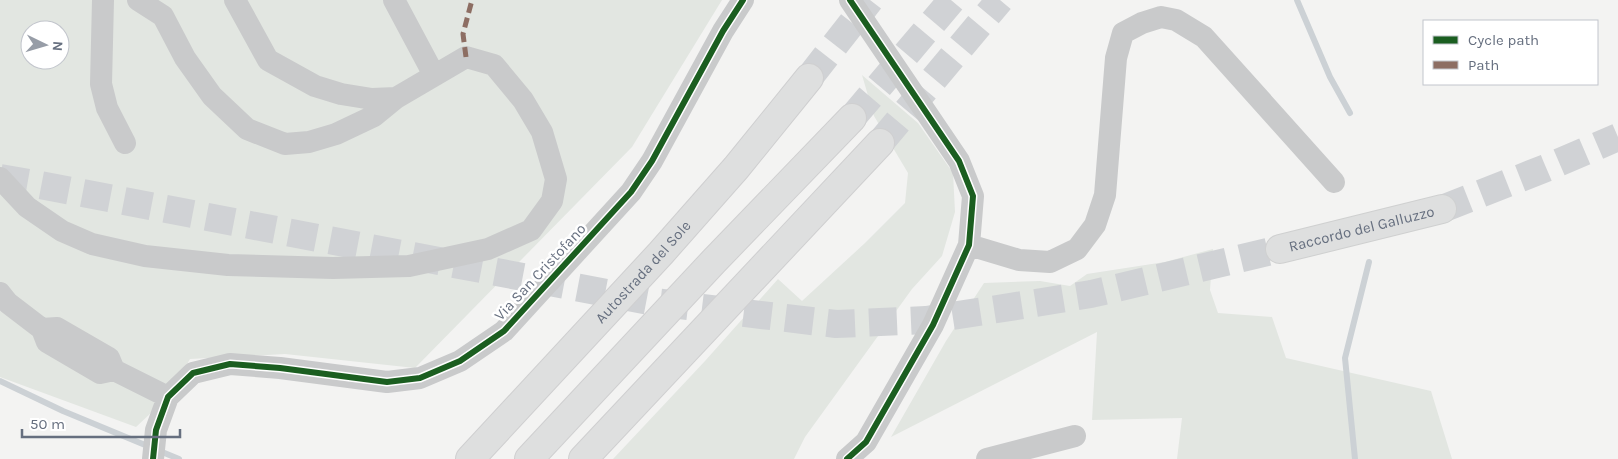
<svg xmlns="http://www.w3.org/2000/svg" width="1618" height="459" font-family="Karla,sans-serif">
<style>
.green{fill:#e2e6e1;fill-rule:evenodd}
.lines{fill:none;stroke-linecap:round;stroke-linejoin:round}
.stream{stroke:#ccd1d5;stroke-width:6}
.major-tunnel{stroke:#d0d2d5;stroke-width:28;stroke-dasharray:28 14;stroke-linecap:butt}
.highway-tunnel{stroke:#d0d2d5;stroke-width:28;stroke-dasharray:28 14;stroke-linecap:butt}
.major-casing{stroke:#cfd0d0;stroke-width:30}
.highway-casing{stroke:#cfcfd0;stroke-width:30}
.minor{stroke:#c9cacb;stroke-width:22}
.major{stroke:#dedfdf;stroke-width:28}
.highway{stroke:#dedfdf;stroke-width:28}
.quiet{stroke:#8d6e63;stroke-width:5;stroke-dasharray:10 5;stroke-linecap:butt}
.cycleway-casing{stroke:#fff;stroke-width:9}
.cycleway{stroke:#1b5e20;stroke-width:6}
.labels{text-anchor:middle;stroke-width:5;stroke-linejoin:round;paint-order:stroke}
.street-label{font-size:15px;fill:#666f7f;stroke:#fff}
</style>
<rect width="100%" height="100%" fill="#f3f3f2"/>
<!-- green -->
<path class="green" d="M 0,0 L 722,0 L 632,147 L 415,368 L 285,354 L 190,359 L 168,397 L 136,427 L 0,377 ZM 30,30 L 60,30 L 60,60 L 30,60 Z
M 862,75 L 918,123 L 953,173 L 955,212 L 942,256 L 912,289 L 805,437 L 794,459 L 613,459 L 705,361 L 778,279 L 802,301 L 865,243 L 905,203 L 908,173 L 874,116 Z
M 1213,249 L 1210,290 L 1218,313 L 1272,317 L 1286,358 L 1431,391 L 1452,459 L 1177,459 L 1182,418 L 1092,420 L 1097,332 L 891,437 L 946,341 L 984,283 L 1040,281 L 1070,286 L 1087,274 L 1165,262 Z"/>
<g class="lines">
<!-- stream -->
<path class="stream" d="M 1297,0 L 1330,77 L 1350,113
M 0,381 L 63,411 L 179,459
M 1355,459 L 1345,358 L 1369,262"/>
<!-- major-tunnel -->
<path class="major-tunnel" d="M 0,178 L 40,185 L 654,302 L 836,324 L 926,320 L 1023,305 L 1091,294 L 1280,249
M 1442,209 L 1546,168 L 1618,137"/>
<!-- highway-tunnel -->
<path class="highway-tunnel" d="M 809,78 L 870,0
M 852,118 L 952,0
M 880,143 L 1000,0"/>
<defs>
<g id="major">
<path id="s1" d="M 1280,249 L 1442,209"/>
</g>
<g id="highway">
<path id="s2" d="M 470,459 L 661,253 L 736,168 L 809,78"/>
<path d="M 529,459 L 714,261 L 852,118"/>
<path d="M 583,459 L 880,143"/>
</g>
</defs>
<!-- major casing -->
<use href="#major" class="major-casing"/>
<!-- highway casing -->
<use href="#highway" class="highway-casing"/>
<!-- minor -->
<path class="minor" d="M 103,0 L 101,84 L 107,108 L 125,143
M 235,0 L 268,60 L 315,86 L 341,94 L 372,99 L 396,98
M 394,0 L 434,75
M 0,178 L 27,207 L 62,231 L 92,244 L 145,256 L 228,265 L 333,268 L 409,266 L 488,249 L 531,230 L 552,201 L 556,179 L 542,132 L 523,100 L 494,65 L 466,57 L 396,98 L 374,116 L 336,134 L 309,142 L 285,144 L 247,129 L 212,96 L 185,58 L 163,16 L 138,0
M 969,245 L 1019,260 L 1050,262 L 1077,249 L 1095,225 L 1105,195 L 1116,58 L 1123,33 L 1142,23 L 1161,17 L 1176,20 L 1204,37 L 1334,182
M 0,293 L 8,303 L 42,329 L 47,342 L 100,373 L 114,370 L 168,397
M 42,329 L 57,328 L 109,358 L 114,370
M 153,459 L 156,430 L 168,397 L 193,373 L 230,364 L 280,368 L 387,382 L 420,378 L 460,361 L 504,331 L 631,192 L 652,161 L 723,31 L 743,0
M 847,459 L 866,442 L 933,325 L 969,245 L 973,196 L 959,161 L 850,0
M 987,459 L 1075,436"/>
<!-- major -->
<use href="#major" class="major"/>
<!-- highway -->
<use href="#highway" class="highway"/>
<!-- quiet -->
<path class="quiet" d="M 466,57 L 463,34 L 472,0"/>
<defs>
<path id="cycleway" d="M 153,459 L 156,430 L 168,397 L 193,373 L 230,364 L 280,368 L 387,382 L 420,378 L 460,361 L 504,331 L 631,192 L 652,161 L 723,31 L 743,0
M 847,459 L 866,442 L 933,325 L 969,245 L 973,196 L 959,161 L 850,0"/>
</defs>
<!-- cycleway casing -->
<use href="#cycleway" class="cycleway-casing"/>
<!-- cycleway -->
<use href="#cycleway" class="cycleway"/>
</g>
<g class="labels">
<!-- street labels -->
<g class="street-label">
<text dy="5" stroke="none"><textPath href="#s1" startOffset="84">Raccordo del Galluzzo</textPath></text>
<text transform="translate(540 272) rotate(-47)" y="5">Via San Cristofano</text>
<text dy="5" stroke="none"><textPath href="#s2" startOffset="255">Autostrada del Sole</textPath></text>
</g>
</g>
<!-- legend -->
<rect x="1423" y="20" width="175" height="65" fill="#ffffff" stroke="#c2c5cc"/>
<rect x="1433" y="36" width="25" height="8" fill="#1b5e20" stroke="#c2c5cc"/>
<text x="1468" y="45" font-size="15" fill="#666f7f">Cycle path</text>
<rect x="1433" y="61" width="25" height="8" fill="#8d6e63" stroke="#c2c5cc"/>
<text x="1468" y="70" font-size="15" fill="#666f7f">Path</text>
<!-- north arrow -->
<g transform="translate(45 45) rotate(95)"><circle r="24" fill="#ffffff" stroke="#c2c5cc"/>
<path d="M0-4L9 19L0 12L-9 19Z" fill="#979da7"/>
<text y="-8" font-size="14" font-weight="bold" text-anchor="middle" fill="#666f7f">N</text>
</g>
<!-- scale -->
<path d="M22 429v8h158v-8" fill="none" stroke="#666f7f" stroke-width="2.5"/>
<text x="30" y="429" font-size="15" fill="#666f7f" stroke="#ffffff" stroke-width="4" paint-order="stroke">50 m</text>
</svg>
